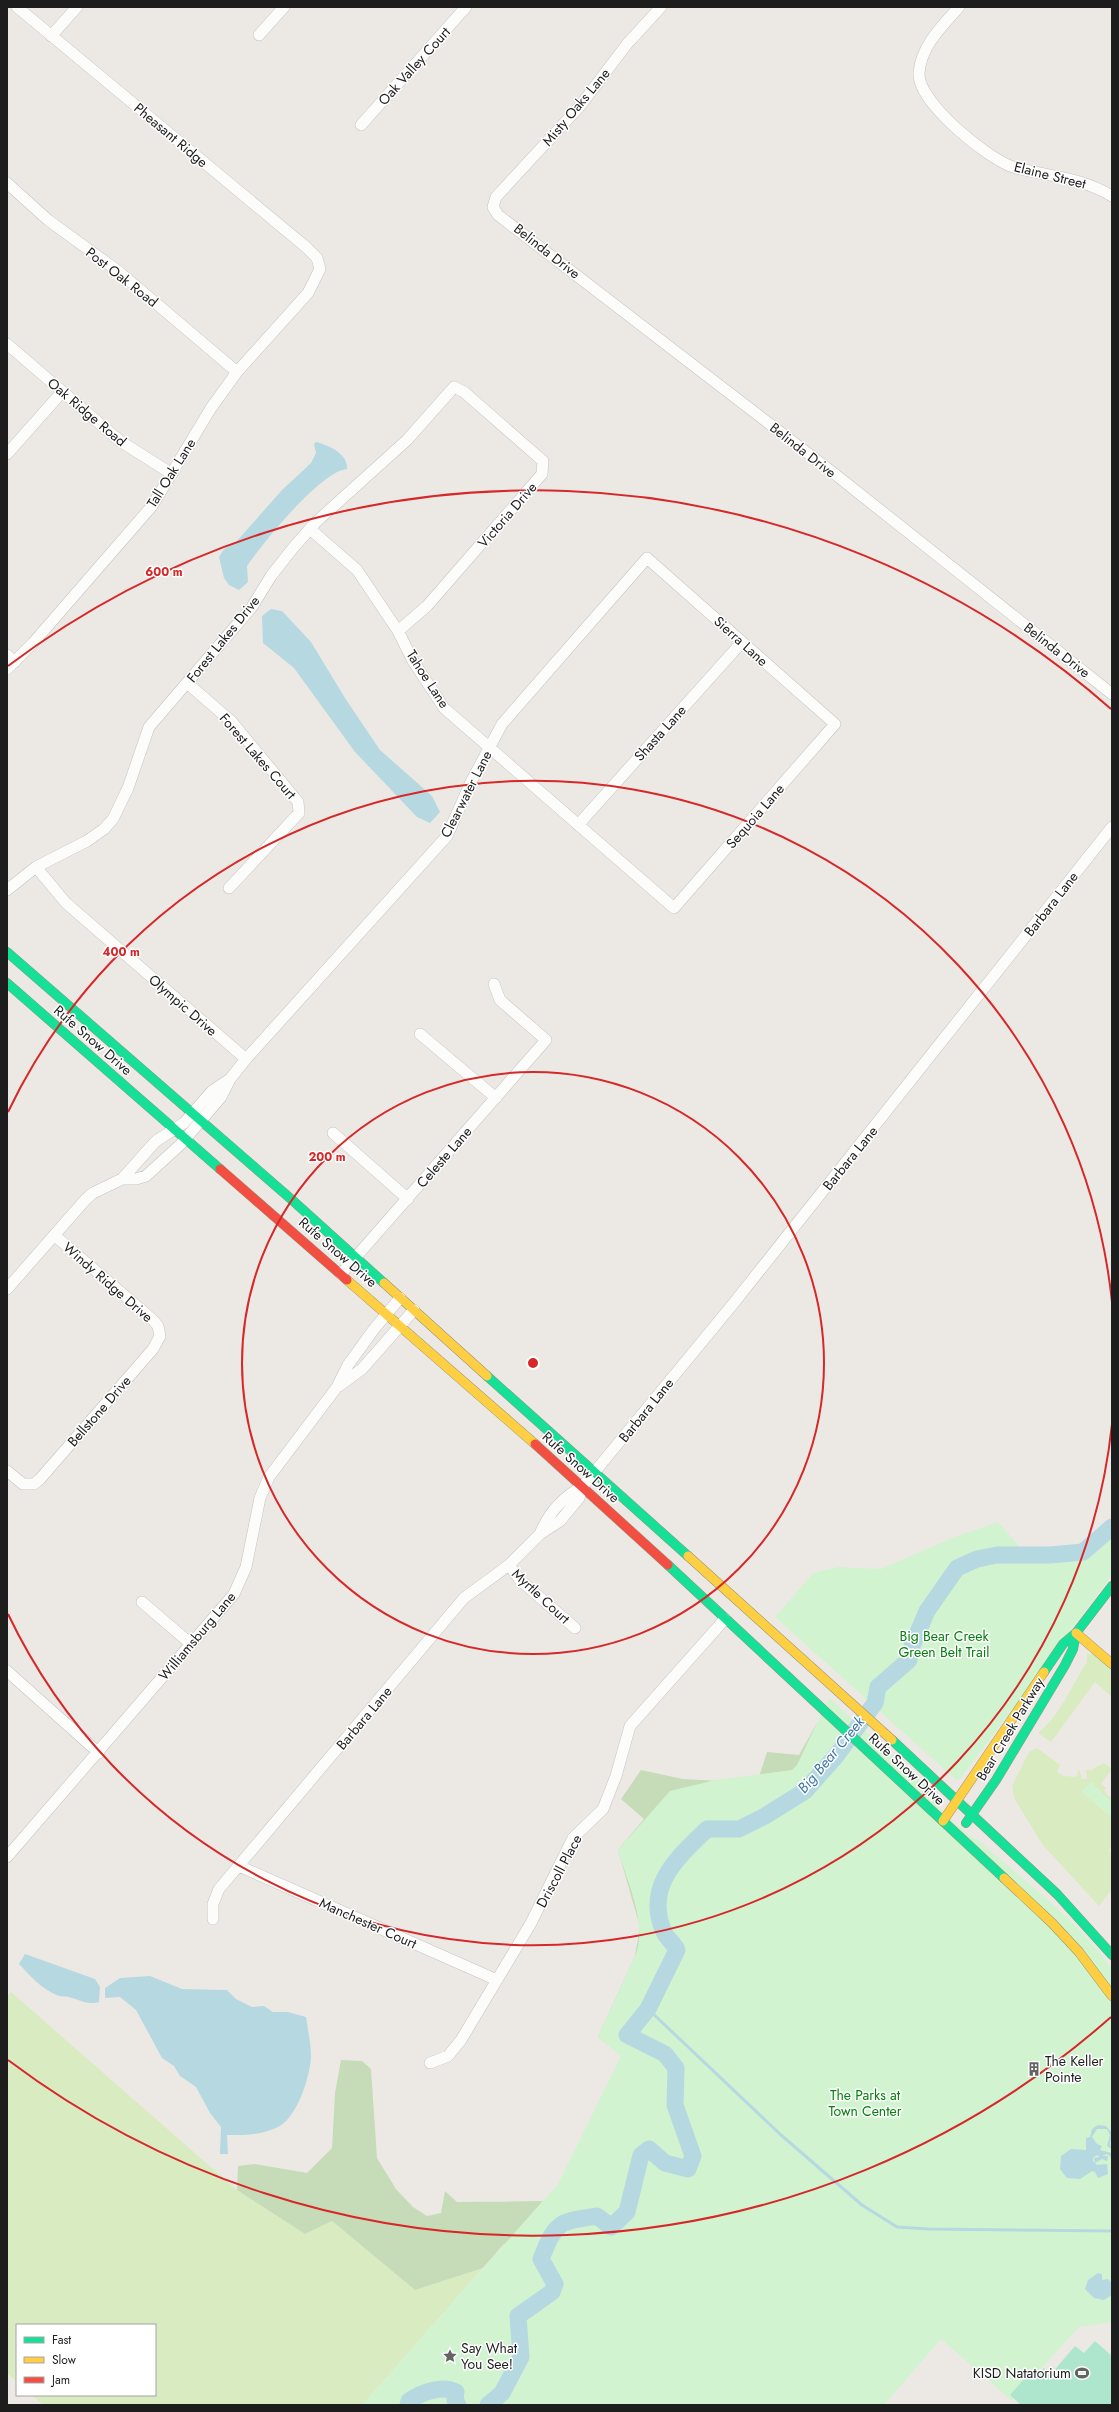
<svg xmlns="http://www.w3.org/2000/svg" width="1119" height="2412" font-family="Jost,sans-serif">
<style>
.grass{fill:#d8ebc1}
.forest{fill:#c6dcb8}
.park{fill:#d1f3d0}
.pitch{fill:#ade6cd}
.water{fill:#b6d8e1}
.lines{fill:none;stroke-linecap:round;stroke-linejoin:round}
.stream{stroke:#b6d8e1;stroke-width:3}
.river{stroke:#b6d8e1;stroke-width:17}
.street-casing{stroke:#c4c3c1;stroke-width:12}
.fast-casing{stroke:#94957c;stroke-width:10}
.slow-casing{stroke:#94957c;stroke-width:10}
.jam-casing{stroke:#94957c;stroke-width:10}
.street{stroke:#fcfcfb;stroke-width:11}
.fast{stroke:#16e098;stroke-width:9}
.slow{stroke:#ffcf43;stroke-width:9}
.jam{stroke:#f24e42;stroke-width:9}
.ring{fill:none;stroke:#d62828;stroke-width:2}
.labels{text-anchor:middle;stroke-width:3;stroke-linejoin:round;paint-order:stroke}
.street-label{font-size:14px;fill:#1d1d1d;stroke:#fff}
.park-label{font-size:14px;fill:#05800e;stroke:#fff}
.poi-label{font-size:14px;fill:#1d1d1d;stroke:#fff;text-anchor:start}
.water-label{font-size:15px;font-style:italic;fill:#4177a9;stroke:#fff}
.centre{fill:#d62828;stroke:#fff;stroke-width:2}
.ring-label{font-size:12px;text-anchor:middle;font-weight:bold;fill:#d62828;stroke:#fff;stroke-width:3;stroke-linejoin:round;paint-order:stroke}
</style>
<rect width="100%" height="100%" fill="#ece9e5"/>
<!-- grass -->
<path class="grass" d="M 1087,1654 L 1093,1654 L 1112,1668 L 1112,1697 L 1095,1682 L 1051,1742 L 1038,1733 C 1060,1716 1072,1684 1087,1662 Z
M 1037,1748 L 1060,1765 L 1057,1772 L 1064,1776 L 1076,1777 L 1079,1769 L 1082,1779 L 1087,1779 L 1086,1770 L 1091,1770 L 1104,1763 L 1112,1769 L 1101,1784 L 1106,1788 L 1104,1790 L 1108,1796 L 1112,1797 L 1112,1803 L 1091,1782 L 1082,1792 L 1112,1818 L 1112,1846 L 1109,1850 L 1112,1855 L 1112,1889 L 1099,1906 L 1042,1844 L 1014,1798 L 1012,1786 L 1029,1752 Z
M 11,1992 L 237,2190 L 305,2234 L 332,2221 L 415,2290 L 483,2268 L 362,2405 L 43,2405 L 32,2395 L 155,2395 L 155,2325 L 17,2325 L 17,2382 L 7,2373 L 7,1996 Z"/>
<!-- forest -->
<path class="forest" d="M 817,1723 L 762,2126 L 503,2245 L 483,2268 L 415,2290 L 332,2221 L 305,2234 L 237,2190 L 238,2166 L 255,2164 L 307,2173 L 332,2148 L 335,2093 L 341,2060 L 362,2061 L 371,2069 L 377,2158 L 396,2189 L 413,2207 L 427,2216 L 441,2213 L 445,2191 L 457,2202 L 543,2201 L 512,2236 L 562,2195 L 622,2056 L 598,2037 L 635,1956 L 640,1927 L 618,1850 L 644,1819 L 621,1799 L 641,1770 L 683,1779 L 757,1783 L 767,1752 L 799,1755 Z"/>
<!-- park -->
<path class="park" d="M 998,1522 L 1027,1555 L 1083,1552 L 1112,1527 L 1112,1575 L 960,1779 L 956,1780 L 775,1617 L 813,1573 L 839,1567 L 881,1569 L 954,1537 Z
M 829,1698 L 940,1799 L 938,1807 L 972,1838 L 977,1839 C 1024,1881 1075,1917 1112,1969 L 1112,2322 L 1079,2327 L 1012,2401 L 941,2339 L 884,2405 L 362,2405 L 558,2184 L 621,2056 L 598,2037 L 636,1954 C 647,1921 627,1882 618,1850 L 670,1791 L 716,1780 L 792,1770 L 797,1765 Z
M 1091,1782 L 1112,1803 L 1112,1818 L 1082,1792 Z"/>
<!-- pitch -->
<path class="pitch" d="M 1095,2341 L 1112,2356 L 1112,2405 L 1021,2405 L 1010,2395 L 1030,2372 L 1036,2377 L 1044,2368 L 1051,2374 L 1075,2346 L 1084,2353 Z"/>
<!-- water -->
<path class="water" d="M 316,442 C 328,445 348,453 347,469 C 321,471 262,544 247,566 L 248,582 L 239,590 L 229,585 L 224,578 L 219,557 L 224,549 L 236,542 L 282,490 L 311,463 L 316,453 L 314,444 Z
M 271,609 L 282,611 L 311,642 L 345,698 L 380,750 L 432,796 L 440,812 L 430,823 L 417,817 L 355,752 L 294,668 L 263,643 L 262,616 Z
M 25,1954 L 95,1979 L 100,1987 L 99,2002 C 88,2005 82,2001 72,1998 C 68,1996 63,1997 59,1996 C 43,1990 31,1977 19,1964 Z
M 150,1976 L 182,1989 L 227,1990 L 236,1999 L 252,2007 L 264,2006 L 273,2012 L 288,2012 L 306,2017 C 308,2030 311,2044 311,2057 C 310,2077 297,2118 278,2127 C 262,2135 245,2135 227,2135 L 228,2154 L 220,2154 L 221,2127 L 210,2113 L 196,2087 L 180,2076 L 174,2066 L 162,2058 L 136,2010 L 120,1997 L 105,1998 L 105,1988 L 120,1978 Z
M 1098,2125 L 1106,2126 L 1112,2133 L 1110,2144 L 1112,2149 L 1107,2146 L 1110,2135 L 1107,2129 L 1097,2129 L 1092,2137 L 1097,2144 L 1102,2146 L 1100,2150 L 1111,2153 L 1112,2161 L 1110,2156 L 1107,2154 L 1102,2156 L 1108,2156 L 1107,2161 L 1102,2159 L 1095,2163 L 1094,2158 L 1100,2157 L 1097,2155 L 1093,2158 L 1093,2161 L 1097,2165 L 1107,2164 L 1108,2174 L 1098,2178 L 1095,2172 L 1092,2171 L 1080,2179 L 1067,2178 L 1060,2169 L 1061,2156 L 1071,2149 L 1086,2150 L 1086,2138 L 1090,2137 L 1092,2129 Z
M 1098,2273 L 1102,2274 L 1102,2280 L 1108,2279 L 1112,2283 L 1112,2295 L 1104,2300 L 1094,2298 L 1085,2289 L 1088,2280 Z"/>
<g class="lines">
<!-- stream -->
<path class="stream" d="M 648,2009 L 781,2135 L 862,2205 L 897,2227 L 928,2229 L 1112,2231"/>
<!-- river -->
<path class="river" d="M 408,2405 L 409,2401 C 422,2392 442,2385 456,2392 L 455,2400 L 458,2405
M 488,2405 L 502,2393 L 521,2357 L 518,2316 L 552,2292 L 555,2284 L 541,2259 C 556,2222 557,2222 597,2216 L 611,2227 L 627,2212 L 641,2155 L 649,2149 L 665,2163 L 688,2169 L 693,2156 L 675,2105 L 676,2068 L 665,2054 L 627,2035 L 648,2009 L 677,1950 C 674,1943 667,1939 664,1932 C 644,1887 677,1858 707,1829 L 739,1829 L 765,1816 L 805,1791 L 836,1756 L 875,1703 L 878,1687 L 909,1660 L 912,1646 L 927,1611 L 957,1568 L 977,1559 L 997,1555 L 1050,1555 L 1083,1552 L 1112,1527"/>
<defs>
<path id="street" d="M 661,7 L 627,44 L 580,106 L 496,197 L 493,207 L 498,215 L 836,475 L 1112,694
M 959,7 C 942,26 921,46 919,73 C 917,102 988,159 1013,167 C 1049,177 1078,176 1112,196
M 259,35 L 284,7
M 51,36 L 77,7
M 361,125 L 466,7
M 7,183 L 48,220 L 118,271 L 237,372
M 7,344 L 120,441 L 172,474
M 7,454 L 62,392
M 7,655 L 15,662
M 7,669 L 33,643 L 152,506 L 211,408 L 237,372 L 308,293 L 320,269 L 317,258 L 306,247 L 17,7
M 187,683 L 232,722 L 298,802 L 299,813 L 229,888
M 578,825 L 742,642
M 36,867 L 66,903 L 246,1059
M 7,890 L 36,867 L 87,841 L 104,829 L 113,819 L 128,788 L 149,727 L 252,607 L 271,576 L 293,548 L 315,523 L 407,440 L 454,387 L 464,392 L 543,461 L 542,474 L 427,606 L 398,631
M 420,1034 L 496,1098
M 333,1133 L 408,1199
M 122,1179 L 136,1179 L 146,1176 L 181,1144 L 221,1097 L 230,1079 L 246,1059 L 447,836 L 471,782 L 502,724 L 647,558 L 835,724 L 674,908 L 444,708 L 413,661 L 398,631 L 357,570 L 310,529
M 341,1274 L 546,1040 L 500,1000 L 494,984
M 7,1289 L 86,1199 L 93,1193 L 122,1179 L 156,1141 L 184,1123 L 212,1091 L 230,1079
M 339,1386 L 362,1369 L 414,1310
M 7,1471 L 23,1484 L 34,1484 L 40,1479 L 153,1349 L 160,1336 L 158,1326 L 153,1320 L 54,1235
M 540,1534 C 548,1514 563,1497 583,1486 L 733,1304 L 1112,827
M 509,1565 L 520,1580 L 575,1628
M 142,1602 L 191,1644
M 7,1671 L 99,1753
M 7,1857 L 234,1594 L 246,1567 L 260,1498 L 269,1477 L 337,1387 L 348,1365 L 374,1329 L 400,1298
M 239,1866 L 497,1980
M 213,1919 L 213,1904 L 219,1889 L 464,1598 L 509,1565 L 540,1534 L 560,1521 L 579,1498 L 583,1486
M 430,2063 L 448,2056 L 461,2040 L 531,1923 L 573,1838 L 603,1809 L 616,1776 L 630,1726 L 725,1619"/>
<path id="fast" d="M 7,952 L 291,1199 L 384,1283
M 7,983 L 220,1169
M 487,1376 L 688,1556
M 668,1565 L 1004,1878
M 1044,1672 L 1063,1644 L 1076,1633 L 1112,1586
M 892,1740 L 1057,1894 L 1112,1955
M 966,1823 L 996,1780 L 1065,1665 L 1073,1649 L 1076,1633"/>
<path id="slow" d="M 347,1280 L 535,1444
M 384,1283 L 487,1376
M 688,1556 L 892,1740
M 1076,1633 L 1112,1664
M 943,1821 L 1044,1672
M 1004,1878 L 1052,1923 L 1079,1952 L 1112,1996"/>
<path id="jam" d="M 220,1169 L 347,1280
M 535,1444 L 668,1565"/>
</defs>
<!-- street casing -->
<use href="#street" class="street-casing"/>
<!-- fast casing -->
<use href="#fast" class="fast-casing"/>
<!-- slow casing -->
<use href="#slow" class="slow-casing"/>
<!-- jam casing -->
<use href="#jam" class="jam-casing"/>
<!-- street -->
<use href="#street" class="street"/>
<!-- fast -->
<use href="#fast" class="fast"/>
<!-- slow -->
<use href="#slow" class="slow"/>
<!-- jam -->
<use href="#jam" class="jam"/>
</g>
<!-- distance rings -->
<g class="ring">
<circle cx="533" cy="1363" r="291"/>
<path d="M1112 1424A582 582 0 0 1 8 1614M8 1112A582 582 0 0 1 1112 1302"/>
<path d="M1111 2017A873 873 0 0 1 8 2060M8 666A873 873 0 0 1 1111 709"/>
</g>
<!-- icons -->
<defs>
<symbol id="building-bare" viewBox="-9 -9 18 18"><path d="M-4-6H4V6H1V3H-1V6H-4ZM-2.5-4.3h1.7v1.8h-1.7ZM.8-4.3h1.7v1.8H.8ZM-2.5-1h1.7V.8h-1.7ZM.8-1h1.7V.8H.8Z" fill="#656463" stroke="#fff" stroke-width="2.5" paint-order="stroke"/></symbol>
<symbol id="sight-bare" viewBox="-9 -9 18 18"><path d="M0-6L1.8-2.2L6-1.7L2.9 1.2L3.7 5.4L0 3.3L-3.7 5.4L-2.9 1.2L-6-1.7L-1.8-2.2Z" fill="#656463" stroke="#fff" stroke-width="2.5" paint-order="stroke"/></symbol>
<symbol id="stadium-bare" viewBox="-9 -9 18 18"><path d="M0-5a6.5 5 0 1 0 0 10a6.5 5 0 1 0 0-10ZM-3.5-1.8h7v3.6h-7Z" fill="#656463" stroke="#fff" stroke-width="2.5" paint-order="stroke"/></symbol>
</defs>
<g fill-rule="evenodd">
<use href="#building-bare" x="1024" y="2059" width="20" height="20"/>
<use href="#sight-bare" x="440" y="2346" width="20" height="20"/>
<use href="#stadium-bare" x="1072" y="2363" width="20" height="20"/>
</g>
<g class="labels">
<!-- street labels -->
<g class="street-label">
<text transform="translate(414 66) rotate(-48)" y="5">Oak Valley Court</text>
<text transform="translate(576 107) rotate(-50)" y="5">Misty Oaks Lane</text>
<text transform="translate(171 135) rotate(40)" y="5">Pheasant Ridge</text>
<text transform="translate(1050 175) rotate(14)" y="5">Elaine Street</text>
<text transform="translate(547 251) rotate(38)" y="5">Belinda Drive</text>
<text transform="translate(122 277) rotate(38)" y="5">Post Oak Road</text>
<text transform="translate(87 412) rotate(40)" y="5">Oak Ridge Road</text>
<text transform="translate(803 450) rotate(38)" y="5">Belinda Drive</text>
<text transform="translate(171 473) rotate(-58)" y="5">Tall Oak Lane</text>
<text transform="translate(507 515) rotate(-49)" y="5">Victoria Drive</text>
<text transform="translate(223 639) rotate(-51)" y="5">Forest Lakes Drive</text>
<text transform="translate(741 641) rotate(42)" y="5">Sierra Lane</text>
<text transform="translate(1057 650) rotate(38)" y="5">Belinda Drive</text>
<text transform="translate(428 679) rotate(57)" y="5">Tahoe Lane</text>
<text transform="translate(660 733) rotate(-48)" y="5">Shasta Lane</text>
<text transform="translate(258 756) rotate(49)" y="5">Forest Lakes Court</text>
<text transform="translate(466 794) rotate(-63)" y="5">Clearwater Lane</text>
<text transform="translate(755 816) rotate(-49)" y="5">Sequoia Lane</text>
<text transform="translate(1051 904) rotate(-52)" y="5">Barbara Lane</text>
<text transform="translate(183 1005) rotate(41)" y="5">Olympic Drive</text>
<text transform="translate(93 1040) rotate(41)" y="5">Rufe Snow Drive</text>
<text transform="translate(444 1157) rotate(-49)" y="5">Celeste Lane</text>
<text transform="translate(850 1158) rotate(-51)" y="5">Barbara Lane</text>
<text transform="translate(338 1252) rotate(41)" y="5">Rufe Snow Drive</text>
<text transform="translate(108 1282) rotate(41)" y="5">Windy Ridge Drive</text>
<text transform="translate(646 1410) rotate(-51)" y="5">Barbara Lane</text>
<text transform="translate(99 1411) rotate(-49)" y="5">Bellstone Drive</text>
<text transform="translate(581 1467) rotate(42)" y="5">Rufe Snow Drive</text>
<text transform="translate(541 1596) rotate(43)" y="5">Myrtle Court</text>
<text transform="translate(197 1636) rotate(-50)" y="5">Williamsburg Lane</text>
<text transform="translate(364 1718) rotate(-50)" y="5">Barbara Lane</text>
<text transform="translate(1010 1729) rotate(-59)" y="5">Bear Creek Parkway</text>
<text transform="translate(907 1769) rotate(43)" y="5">Rufe Snow Drive</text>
<text transform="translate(559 1871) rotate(-62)" y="5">Driscoll Place</text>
<text transform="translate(368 1923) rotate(24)" y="5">Manchester Court</text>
</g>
<!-- park labels -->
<g class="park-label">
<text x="944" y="1641">Big Bear Creek<tspan x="944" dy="16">Green Belt Trail</tspan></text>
<text x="865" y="2100">The Parks at<tspan x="865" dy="16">Town Center</tspan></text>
</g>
<!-- poi labels -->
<g class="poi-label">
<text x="1045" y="2066">The Keller<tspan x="1045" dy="16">Pointe</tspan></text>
<text x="461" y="2353">Say What<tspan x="461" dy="16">You See!</tspan></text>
<text x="1071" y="2378" text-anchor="end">KISD Natatorium</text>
</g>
<!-- water labels -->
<g class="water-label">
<text transform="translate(831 1755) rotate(-50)" y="5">Big Bear Creek</text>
</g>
</g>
<circle cx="533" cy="1363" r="6" class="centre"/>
<g class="ring-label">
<text x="164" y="576">600 m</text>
<text x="121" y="956">400 m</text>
<text x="327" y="1161">200 m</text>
</g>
<!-- border -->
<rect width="1119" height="2412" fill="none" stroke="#1d1d1d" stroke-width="16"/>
<!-- legend -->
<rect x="16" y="2324" width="140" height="72" fill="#ffffff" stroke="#a5a5a5"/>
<rect x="24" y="2337" width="20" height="6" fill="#16e098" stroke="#a5a5a5"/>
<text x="52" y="2344" font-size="12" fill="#1d1d1d">Fast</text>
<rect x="24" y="2357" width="20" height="6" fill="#ffcf43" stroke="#a5a5a5"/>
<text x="52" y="2364" font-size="12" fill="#1d1d1d">Slow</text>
<rect x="24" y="2377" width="20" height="6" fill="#f24e42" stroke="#a5a5a5"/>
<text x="52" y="2384" font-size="12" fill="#1d1d1d">Jam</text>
</svg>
